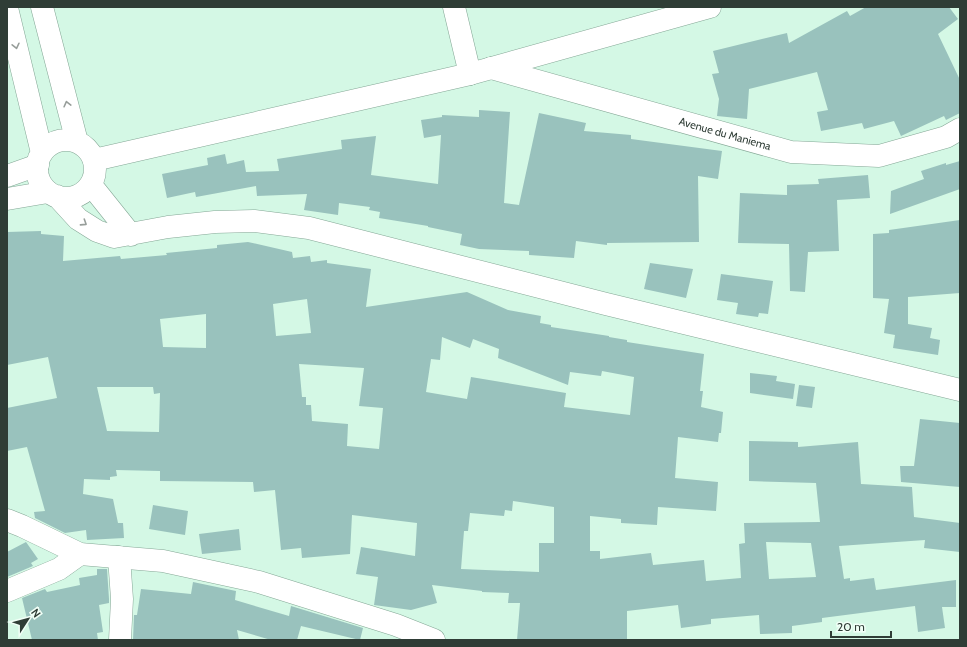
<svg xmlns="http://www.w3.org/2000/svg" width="967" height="647" font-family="Cabin,sans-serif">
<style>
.building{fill:#99c2bd;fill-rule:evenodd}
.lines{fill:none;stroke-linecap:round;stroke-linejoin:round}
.street-casing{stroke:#85a796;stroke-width:23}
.secondary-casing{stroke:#85a796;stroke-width:23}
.street{stroke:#fff;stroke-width:22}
.secondary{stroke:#fff;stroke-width:22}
.oneway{stroke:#979e9a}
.labels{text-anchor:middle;stroke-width:4;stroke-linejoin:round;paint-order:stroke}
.street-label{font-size:11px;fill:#2f3d36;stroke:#f1fff7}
</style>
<rect width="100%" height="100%" fill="#d4f8e5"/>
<!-- building -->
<path class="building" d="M 866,7 L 949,7 L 958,19 L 938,34 L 960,80 L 960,113 L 946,120 L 944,116 L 901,136 L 894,121 L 864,129 L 862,123 L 821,131 L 817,112 L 828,110 L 817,72 L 749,89 L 747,119 L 717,116 L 719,99 L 712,74 L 719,73 L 713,51 L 787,33 L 789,43 L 847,11 L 850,16 Z
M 479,110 L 510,112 L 504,203 L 519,205 L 539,113 L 586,123 L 584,131 L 631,135 L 631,139 L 722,151 L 718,179 L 698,176 L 699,242 L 607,243 L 607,245 L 576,241 L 574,258 L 529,255 L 529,251 L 479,249 L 460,245 L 462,234 L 428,227 L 428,226 L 379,218 L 380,212 L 369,210 L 370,207 L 339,203 L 338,215 L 304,210 L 307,194 L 257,196 L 256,186 L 196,197 L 195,192 L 167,198 L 162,174 L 208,165 L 207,158 L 225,154 L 227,164 L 244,160 L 246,172 L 279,171 L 277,159 L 342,149 L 341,140 L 376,136 L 371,175 L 438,184 L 441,135 L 424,138 L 421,120 L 442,117 L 442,115 L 479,117 Z
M 960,161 L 960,189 L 890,214 L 891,191 L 924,179 L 921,171 L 946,163 L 946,165 Z
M 868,175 L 870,198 L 837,200 L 839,251 L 808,252 L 805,292 L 790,291 L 789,244 L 738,243 L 740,193 L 787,195 L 787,185 L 819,184 L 818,179 Z
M 960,220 L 960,293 L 908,297 L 908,324 L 932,328 L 930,338 L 940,340 L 938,355 L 893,348 L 895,335 L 884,333 L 889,299 L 873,298 L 873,234 L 889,233 L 889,230 Z
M 41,231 L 41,234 L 64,236 L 63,261 L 120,256 L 121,259 L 167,255 L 166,253 L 217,248 L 217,245 L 248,242 L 292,252 L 293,258 L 310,256 L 311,262 L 327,260 L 327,263 L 371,269 L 366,307 L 467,292 L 508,310 L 541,316 L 540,323 L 551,325 L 551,327 L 609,336 L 609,337 L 627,340 L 627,342 L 704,354 L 700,391 L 703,391 L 701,407 L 723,412 L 721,433 L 719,433 L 718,442 L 678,437 L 675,478 L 718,482 L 716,511 L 658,507 L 657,525 L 621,523 L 621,519 L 590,516 L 590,551 L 600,551 L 600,559 L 651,553 L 653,565 L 704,560 L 706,581 L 741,578 L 739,544 L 745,543 L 744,523 L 820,522 L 816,483 L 749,481 L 749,441 L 798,442 L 798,447 L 858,442 L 861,484 L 912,487 L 914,517 L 960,523 L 960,552 L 924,548 L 925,540 L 839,546 L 844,579 L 850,578 L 850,581 L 874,578 L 876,590 L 956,580 L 956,607 L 942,607 L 945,628 L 918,632 L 915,606 L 822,618 L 822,622 L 792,626 L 792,633 L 760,634 L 759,615 L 711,619 L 711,624 L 681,628 L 678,605 L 627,611 L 627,640 L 517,640 L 520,603 L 508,603 L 509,593 L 482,592 L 482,591 L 432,585 L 437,603 L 411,610 L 374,605 L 378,577 L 356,574 L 361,547 L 415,556 L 417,523 L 352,515 L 350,554 L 302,558 L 301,548 L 281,550 L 275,490 L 254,492 L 253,482 L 160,481 L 160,471 L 116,470 L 117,476 L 110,477 L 110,480 L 84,479 L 83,494 L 113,499 L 118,523 L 123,523 L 124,538 L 87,540 L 86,530 L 65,533 L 35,518 L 34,512 L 45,511 L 27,447 L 7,451 L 7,408 L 57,398 L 48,357 L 7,365 L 7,232 ZM 307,299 L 311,333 L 276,336 L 273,304 ZM 206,314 L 206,348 L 163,347 L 160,319 ZM 442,337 L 470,348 L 473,339 L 499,349 L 498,358 L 568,385 L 570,372 L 601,376 L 602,371 L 634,377 L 630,415 L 564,407 L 566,393 L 471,377 L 467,399 L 426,392 L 431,359 L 440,360 ZM 299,364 L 364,368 L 359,406 L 383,408 L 379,449 L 347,446 L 348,424 L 312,421 L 311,405 L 306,405 L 306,397 L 302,397 ZM 97,387 L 153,387 L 154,394 L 160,393 L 159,432 L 107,431 ZM 513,501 L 554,507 L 554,543 L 539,543 L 539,572 L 461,569 L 464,531 L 468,531 L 470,513 L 504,516 L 505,510 L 512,511 ZM 766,542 L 811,543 L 816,577 L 769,579 Z
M 650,263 L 693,269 L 686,298 L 644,289 Z
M 721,274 L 773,281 L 768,314 L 759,313 L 758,317 L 736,314 L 738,303 L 717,300 Z
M 750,373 L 777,376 L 776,381 L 795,384 L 793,399 L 750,393 Z
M 799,385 L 815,387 L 812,408 L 796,406 Z
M 920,419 L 960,423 L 960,487 L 901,482 L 900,466 L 914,466 Z
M 153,505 L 188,511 L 185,535 L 149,529 Z
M 239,529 L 241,550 L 202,554 L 199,534 Z
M 26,542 L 38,559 L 31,563 L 33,566 L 7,577 L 7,552 Z
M 97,569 L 107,569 L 109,599 L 109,603 L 99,605 L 103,632 L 97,633 L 98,640 L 32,640 L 22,598 L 45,589 L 47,592 L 80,585 L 79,578 L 97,575 Z
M 193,582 L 236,591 L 235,600 L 289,616 L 291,606 L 363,628 L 360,640 L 301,626 L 297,640 L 271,640 L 237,630 L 239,640 L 133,640 L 134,615 L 137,615 L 141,589 L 191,594 Z"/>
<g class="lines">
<defs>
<g id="street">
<path d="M 454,7 L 470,74"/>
<path id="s1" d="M 491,68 L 791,152 L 879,156 L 946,137 L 960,129"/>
<path d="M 94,160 L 470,74 L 710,7"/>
<path d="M 7,176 L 38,165"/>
<path d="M 7,199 L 48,192"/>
<path d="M 7,520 L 22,526 L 80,554 L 163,561 L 259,582 L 396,625 L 434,640"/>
<path d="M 119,557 L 122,599 L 120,640"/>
<path d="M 7,591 L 59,569 L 80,554"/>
</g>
<path id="secondary" d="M 42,7 L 77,142
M 7,8 L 42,153
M37 169a29 29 0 1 1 58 0a29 29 0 1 1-58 0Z
M 91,185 L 131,235
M 57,196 L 78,219 L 97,231 L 114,237 L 168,227 L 215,222 L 254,221 L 309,228 L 606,304 L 960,390"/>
</defs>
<!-- street casing -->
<use href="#street" class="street-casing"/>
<!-- secondary casing -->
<use href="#secondary" class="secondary-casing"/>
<!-- street -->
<use href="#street" class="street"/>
<!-- secondary -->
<use href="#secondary" class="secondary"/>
</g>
<!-- one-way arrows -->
<defs><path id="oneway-chevron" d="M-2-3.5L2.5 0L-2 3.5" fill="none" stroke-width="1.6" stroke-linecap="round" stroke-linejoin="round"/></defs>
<g class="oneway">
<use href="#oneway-chevron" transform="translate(16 46) rotate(77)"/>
<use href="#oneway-chevron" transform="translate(67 104) rotate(-104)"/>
<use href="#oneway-chevron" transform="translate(84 223) rotate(33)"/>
</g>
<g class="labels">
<!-- street labels -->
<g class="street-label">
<text dy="4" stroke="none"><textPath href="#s1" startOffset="243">Avenue du Maniema</textPath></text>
</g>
</g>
<!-- border -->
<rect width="967" height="647" fill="none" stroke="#2f3d36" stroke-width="16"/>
<!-- north arrow -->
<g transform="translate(28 619) rotate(54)" stroke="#f1fff7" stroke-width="3" paint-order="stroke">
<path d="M0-3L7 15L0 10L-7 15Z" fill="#2f3d36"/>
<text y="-6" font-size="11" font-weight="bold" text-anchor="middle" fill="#2f3d36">N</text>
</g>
<!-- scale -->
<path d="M831 631v6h60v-6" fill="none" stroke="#2f3d36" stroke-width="2"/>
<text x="837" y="631" font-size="12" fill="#2f3d36" stroke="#f1fff7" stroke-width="3" paint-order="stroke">20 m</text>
</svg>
